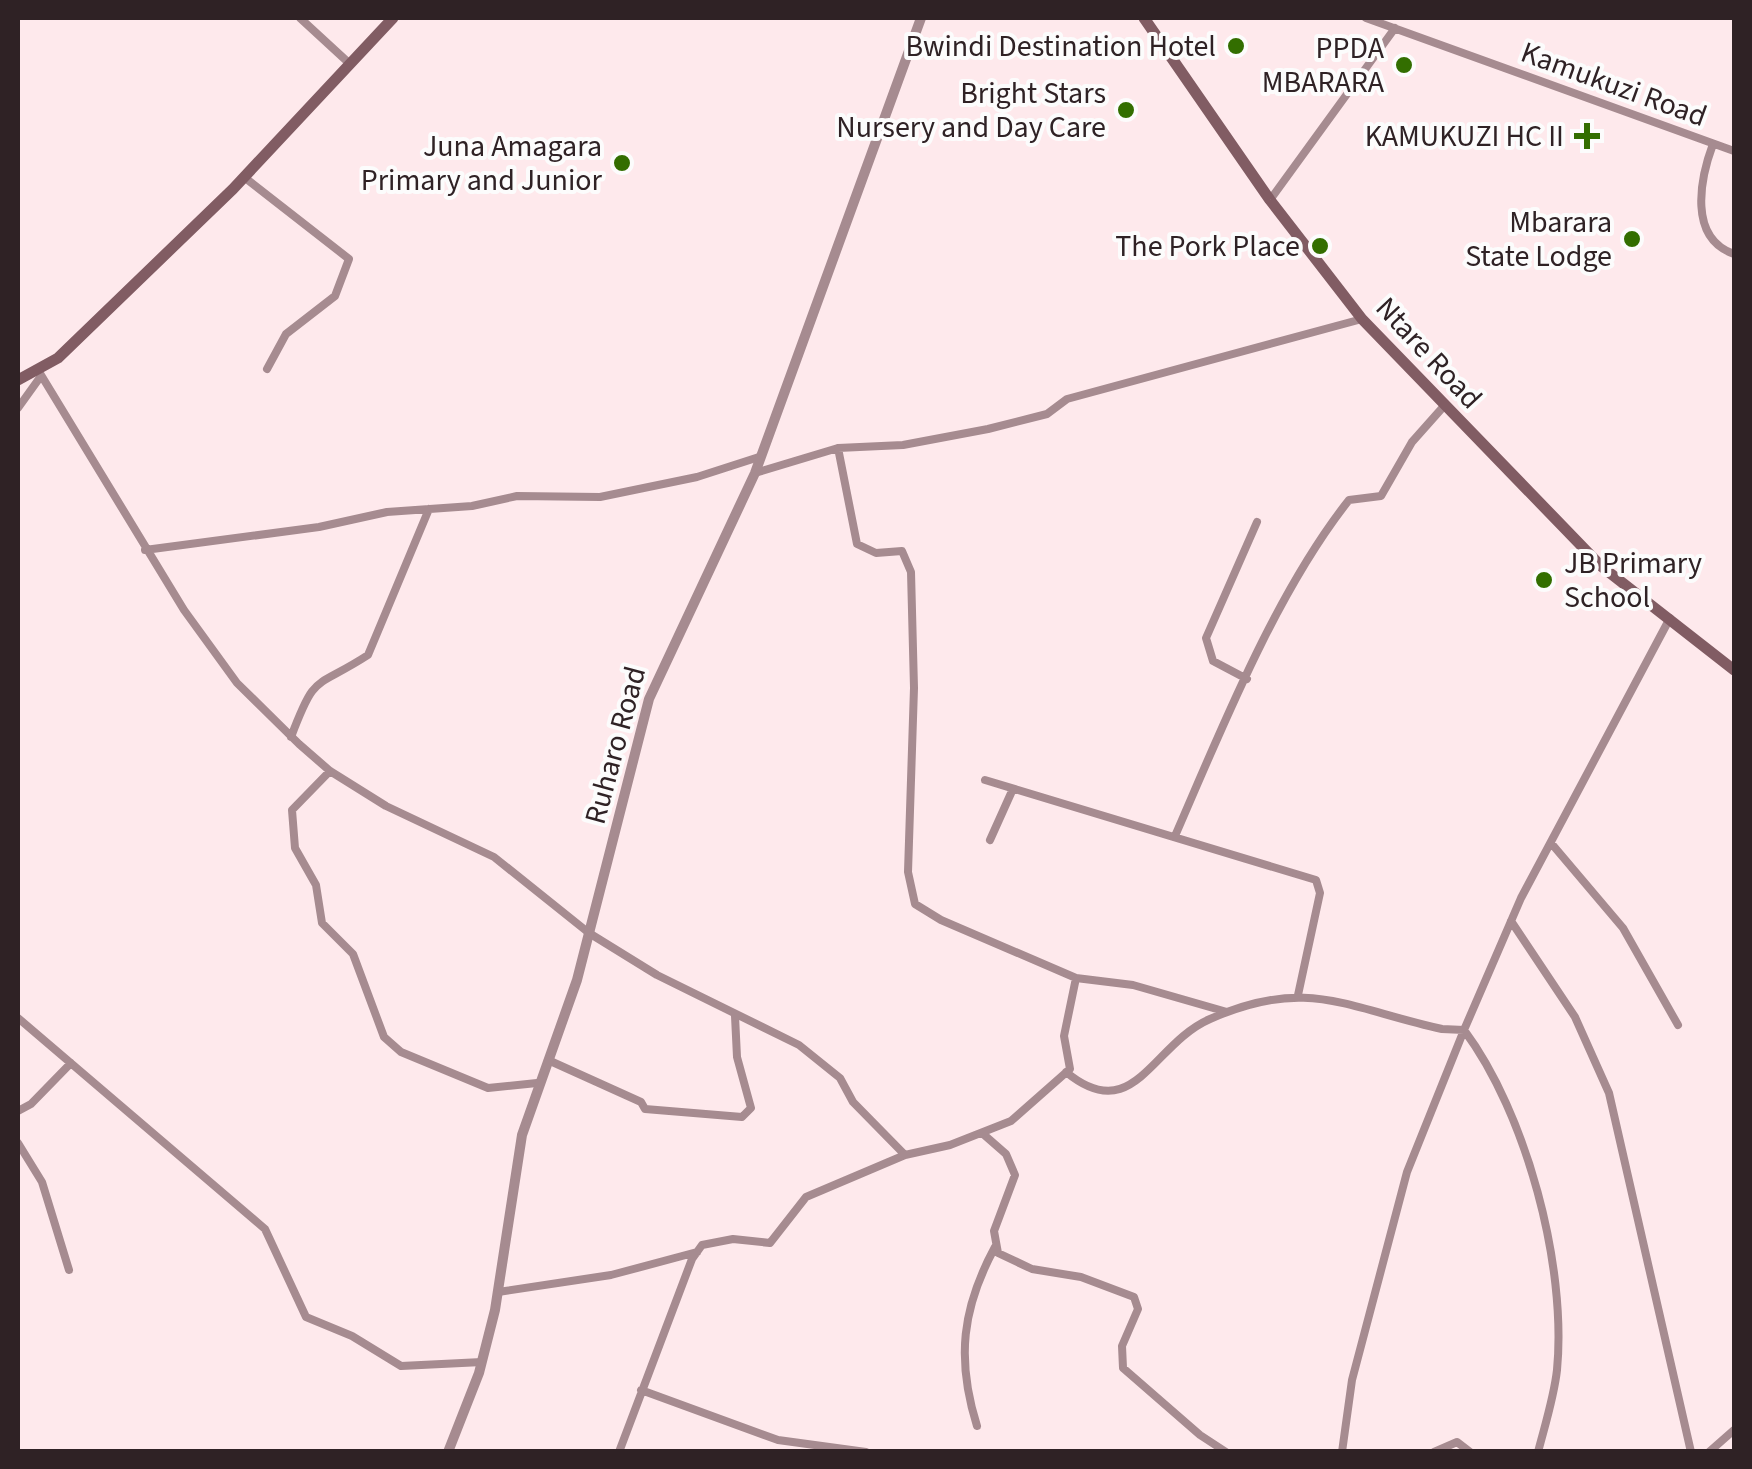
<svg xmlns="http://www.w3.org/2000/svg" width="1752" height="1469" font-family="'Source Sans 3',sans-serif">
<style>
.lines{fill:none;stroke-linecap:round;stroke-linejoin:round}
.minor{stroke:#a68b90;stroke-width:8}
.tertiary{stroke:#a68b90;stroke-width:10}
.secondary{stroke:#815c63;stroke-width:11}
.poi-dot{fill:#336e00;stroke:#fcfcfc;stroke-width:4}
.labels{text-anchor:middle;stroke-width:8;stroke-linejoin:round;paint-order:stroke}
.poi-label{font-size:30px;fill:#2f2225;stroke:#fcfcfc;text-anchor:end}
.street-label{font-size:30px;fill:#2f2225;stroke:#fcfcfc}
</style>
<rect width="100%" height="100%" fill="#fee9ec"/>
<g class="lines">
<!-- minor -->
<path class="minor" d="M 300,18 L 350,64
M 1366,18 L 1734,151
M 1713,144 C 1700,179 1688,238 1734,254
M 244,177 L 349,259 L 335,296 L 286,334 L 267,369
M 1270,200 L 1395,28
M 38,370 L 184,610 L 237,683 L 299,744 L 330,771 L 386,806 L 494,857 L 589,933 L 657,975 L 799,1045 L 840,1078 L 853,1102 L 905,1155
M 18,408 L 41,376
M 838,448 L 857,544 L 876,553 L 902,551 L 911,572 L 914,688 L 908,872 L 915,904 L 941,920 L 1076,978 L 1133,985 L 1227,1012
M 755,473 L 838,448 L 903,445 L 988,429 L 1047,414 L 1067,399 L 1362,319
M 145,550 L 319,527 L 387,512 L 472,506 L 517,496 L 600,497 L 697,477 L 759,457
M 1247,679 L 1213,661 L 1206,638 L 1257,522
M 291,737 C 316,671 314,690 368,655 L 429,509
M 330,771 L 292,810 L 295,848 L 316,885 L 322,923 L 353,954 L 384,1037 L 401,1052 L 488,1088 L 537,1083
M 985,780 L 1316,880 L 1320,893 L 1298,995
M 1175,836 C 1222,728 1276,592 1349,500 L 1381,496 L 1412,442 L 1444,406
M 990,840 L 1012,791
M 1551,843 L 1623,928 L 1678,1025
M 1511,921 L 1575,1017 L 1609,1093 L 1691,1452
M 18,1018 L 265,1229 L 306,1317 L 352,1336 L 401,1366 L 482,1362
M 548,1060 L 641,1102 L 645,1109 L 742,1117 L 751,1108 L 737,1057 L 735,1016
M 1066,1072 C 1134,1128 1152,1044 1210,1019 C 1307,976 1347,1008 1442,1029 L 1464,1030 L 1521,898 L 1670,618
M 18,1111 L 31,1104 L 71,1063
M 982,1133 L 1006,1154 L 1015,1175 L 994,1231 L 998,1253 L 1032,1269 L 1081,1277 L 1134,1297 L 1138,1309 L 1122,1346 L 1123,1368 L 1200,1435 L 1226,1452
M 18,1143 L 42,1182 L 69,1270
M 498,1292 L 611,1275 L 697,1252
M 641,1390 L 778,1440 L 866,1452
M 977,1426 C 956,1359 962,1308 995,1247
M 619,1452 L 692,1259 L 702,1245 L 733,1239 L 770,1243 L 806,1197 L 905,1155 L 950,1145 L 1011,1121 L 1070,1069 L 1064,1036 L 1076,978
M 1342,1452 L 1352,1380 L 1407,1172 L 1464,1030 C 1526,1113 1567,1265 1557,1370 C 1554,1397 1545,1425 1538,1452
M 1434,1452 L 1457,1442 L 1470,1452
M 1709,1452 L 1734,1430"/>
<!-- tertiary -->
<path class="tertiary" d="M 448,1452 L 479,1373 L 495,1310 L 522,1135 L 577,980 L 649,699 L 755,473 L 921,18"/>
<!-- secondary -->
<path class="secondary" d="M 1144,18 L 1270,200 L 1362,319 L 1601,566 L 1734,670
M 18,380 L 58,358 L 233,189 L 393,18"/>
</g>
<!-- markers -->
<g class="poi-dot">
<circle cx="1236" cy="46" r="10"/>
<circle cx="1404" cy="65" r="10"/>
<circle cx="1126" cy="110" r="10"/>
<path d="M1582 121h10v10h10v10h-10v10h-10v-10h-10v-10h10z"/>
<circle cx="622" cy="163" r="10"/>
<circle cx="1632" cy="239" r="10"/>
<circle cx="1320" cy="246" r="10"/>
<circle cx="1544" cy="580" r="10"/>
</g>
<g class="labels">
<!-- poi labels -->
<g class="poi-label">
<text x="1216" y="56">Bwindi Destination Hotel</text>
<text x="1384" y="58">PPDA<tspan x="1384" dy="34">MBARARA</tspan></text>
<text x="1106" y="103">Bright Stars<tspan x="1106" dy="34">Nursery and Day Care</tspan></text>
<text x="1564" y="146">KAMUKUZI HC II</text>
<text x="602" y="156">Juna Amagara<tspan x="602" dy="34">Primary and Junior</tspan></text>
<text x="1612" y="232">Mbarara<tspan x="1612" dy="34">State Lodge</tspan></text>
<text x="1300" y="256">The Pork Place</text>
<text x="1564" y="573" text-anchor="start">JB Primary<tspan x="1564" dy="34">School</tspan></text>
</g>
<!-- street labels -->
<g class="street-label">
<text transform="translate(1614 84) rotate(20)" y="10">Kamukuzi Road</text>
<text transform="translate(1429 353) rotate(47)" y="10">Ntare Road</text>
<text transform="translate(615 745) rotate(-75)" y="10">Ruharo Road</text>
</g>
</g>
<!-- border -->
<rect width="1752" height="1469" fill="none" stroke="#2f2225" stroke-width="40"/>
</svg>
